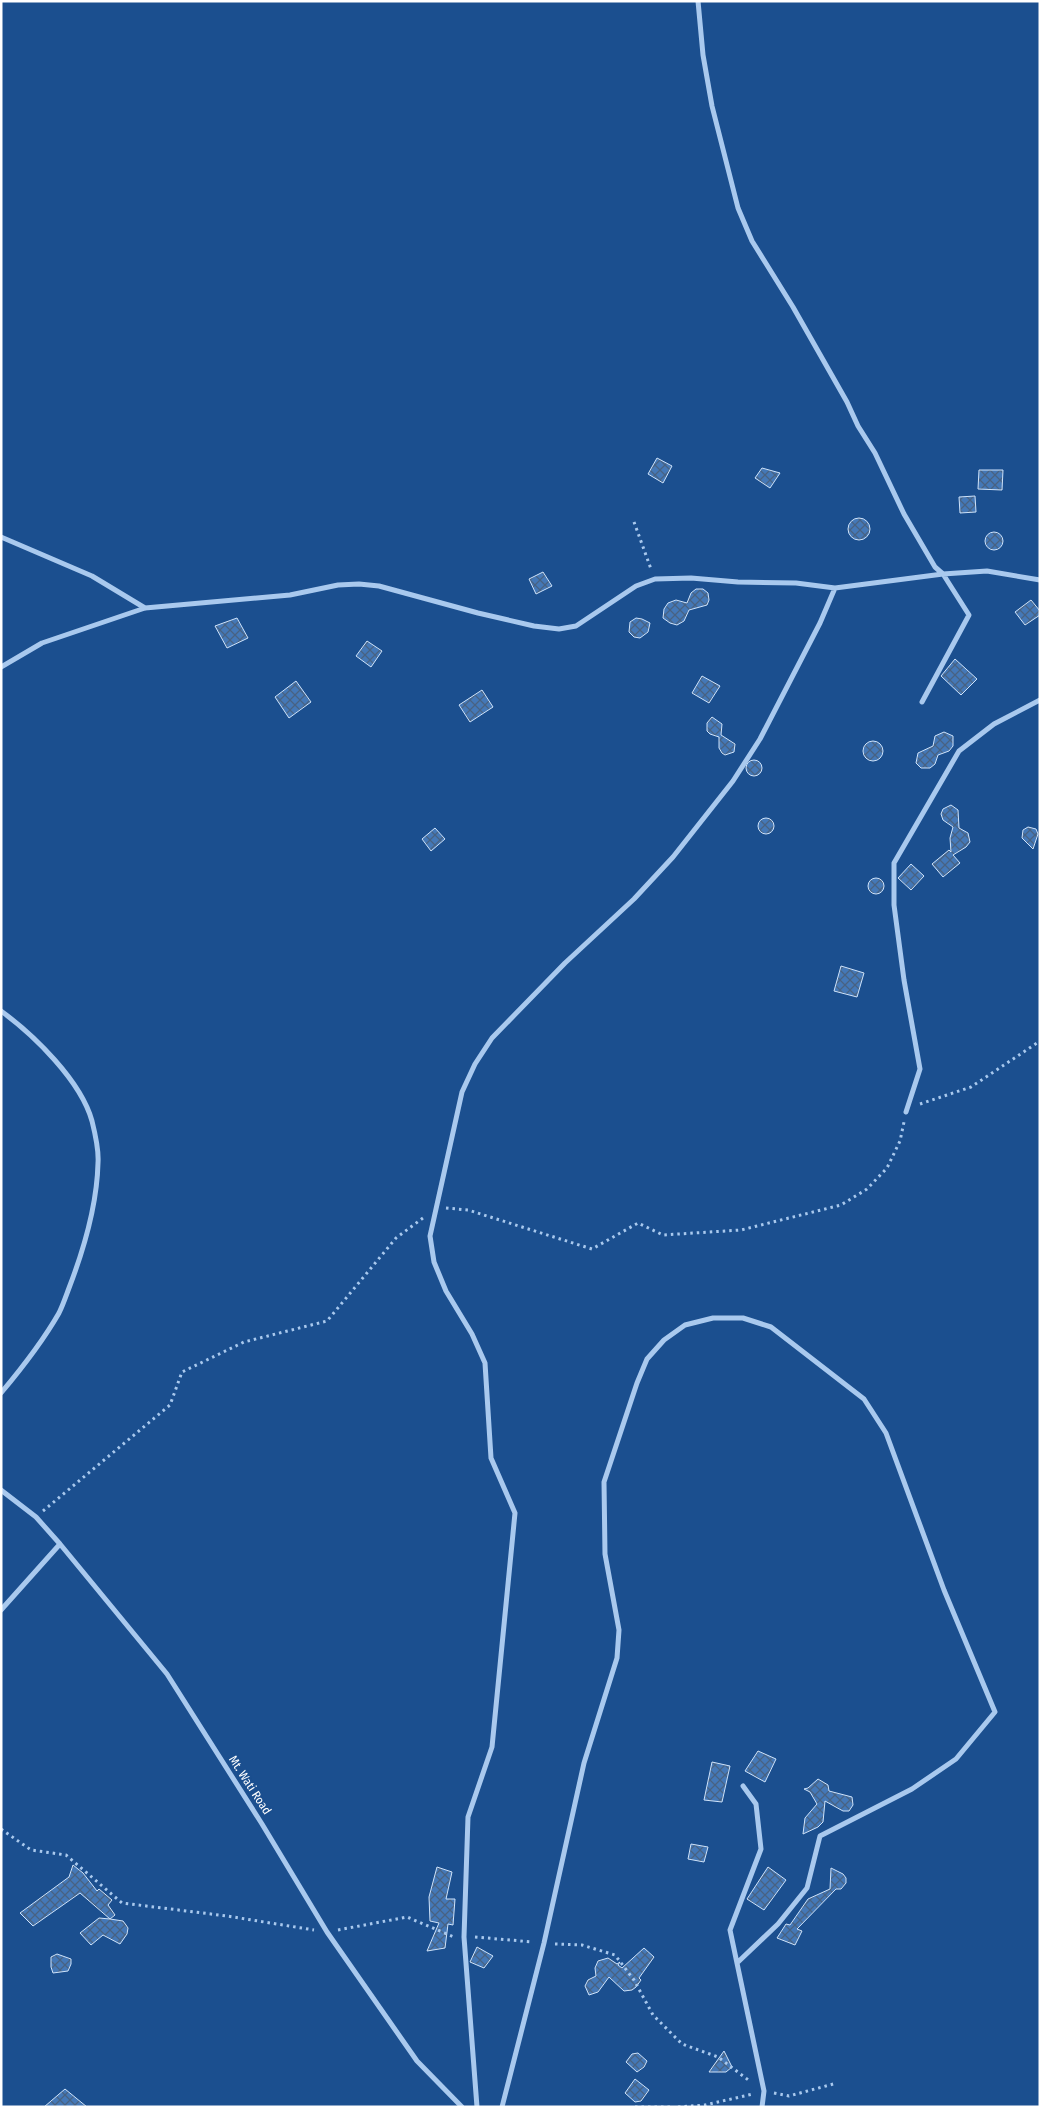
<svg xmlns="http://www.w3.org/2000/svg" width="1041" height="2108" font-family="'Fira Sans Condensed',sans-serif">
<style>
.building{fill:url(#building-cross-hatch);stroke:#cfe3fa}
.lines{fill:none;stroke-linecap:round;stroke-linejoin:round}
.path{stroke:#a9c9ee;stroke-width:3;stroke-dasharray:2.5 4;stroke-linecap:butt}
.minor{stroke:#a9c9ee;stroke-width:5}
.labels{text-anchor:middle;stroke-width:4;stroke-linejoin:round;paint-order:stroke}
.street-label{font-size:12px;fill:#fff;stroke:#1b4f8f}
</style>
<defs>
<pattern id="building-cross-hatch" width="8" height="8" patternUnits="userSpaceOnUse" patternTransform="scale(1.25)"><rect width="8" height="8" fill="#4478b7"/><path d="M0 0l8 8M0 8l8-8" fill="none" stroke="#486282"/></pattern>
</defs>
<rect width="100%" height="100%" fill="#1b4f8f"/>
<!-- building -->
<path class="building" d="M 657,458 L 672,466 L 663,483 L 648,474 Z
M 762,468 L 780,473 L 770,488 L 755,478 Z
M 979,470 L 1003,470 L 1002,490 L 978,489 Z
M 975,496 L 976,512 L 960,513 L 959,497 Z
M848 529a11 11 0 1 1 22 0a11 11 0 1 1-22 0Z
M985 541a9 9 0 1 1 18 0a9 9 0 1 1-18 0Z
M 543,572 L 552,586 L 536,594 L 529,579 Z
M 696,589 L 703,589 L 708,593 L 709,600 L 707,605 L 689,610 L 684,621 L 677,625 L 670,623 L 663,618 L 664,609 L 668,603 L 676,600 L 687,603 L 691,593 Z
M 1031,600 L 1040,611 L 1040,615 L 1025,625 L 1015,612 Z
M 237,618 L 248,638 L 227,648 L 215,626 Z
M 636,618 L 642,619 L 650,623 L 648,632 L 640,638 L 634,637 L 629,632 L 630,622 Z
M 367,641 L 382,651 L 371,667 L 356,656 Z
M 955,659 L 977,679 L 961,695 L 941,676 Z
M 702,676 L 720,686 L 709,703 L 692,693 Z
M 296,681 L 311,702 L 289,718 L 275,697 Z
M 482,690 L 493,707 L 470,722 L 459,705 Z
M 712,717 L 722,724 L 721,735 L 735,744 L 734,752 L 725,755 L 722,753 L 719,748 L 719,737 L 710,734 L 707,731 L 707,723 Z
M 944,732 L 953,736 L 953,746 L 949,751 L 938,755 L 935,764 L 930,768 L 921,768 L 916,763 L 918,753 L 933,746 L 935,736 Z
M863 751a10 10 0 1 1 20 0a10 10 0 1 1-20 0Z
M746 768a8 8 0 1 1 16 0a8 8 0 1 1-16 0Z
M 951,805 L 958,810 L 959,828 L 968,833 L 970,842 L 966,847 L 953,855 L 960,863 L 943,877 L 932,864 L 949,850 L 951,852 L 950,838 L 953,827 L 943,820 L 941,814 L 943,809 Z
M758 826a8 8 0 1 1 16 0a8 8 0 1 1-16 0Z
M 1028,827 L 1036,829 L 1038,834 L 1033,849 L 1022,838 L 1023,830 Z
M 435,828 L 445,839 L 431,851 L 422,839 Z
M 911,864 L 924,876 L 911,890 L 898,878 Z
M868 886a8 8 0 1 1 16 0a8 8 0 1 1-16 0Z
M 841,966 L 864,973 L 857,997 L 834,991 Z
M 758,1751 L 776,1759 L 765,1782 L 745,1771 Z
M 712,1762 L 730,1766 L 722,1802 L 704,1800 Z
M 818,1779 L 828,1785 L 829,1791 L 852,1797 L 853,1805 L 849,1811 L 843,1811 L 825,1801 L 823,1822 L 818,1827 L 803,1834 L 805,1818 L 817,1804 L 810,1792 L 804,1789 L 808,1788 Z
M 691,1844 L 708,1847 L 704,1862 L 688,1859 Z
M 73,1865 L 83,1873 L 97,1891 L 99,1889 L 112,1900 L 108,1905 L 115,1915 L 110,1919 L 123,1921 L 126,1925 L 128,1928 L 127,1934 L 120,1944 L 103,1935 L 91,1945 L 80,1933 L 99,1918 L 110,1919 L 80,1893 L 33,1926 L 20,1913 L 69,1877 Z
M 437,1867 L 452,1872 L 446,1899 L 455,1899 L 453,1925 L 448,1924 L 445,1948 L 427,1951 L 439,1923 L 430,1921 L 429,1897 Z
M 768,1867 L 786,1880 L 764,1910 L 747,1899 Z
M 831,1868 L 843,1874 L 846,1878 L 846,1883 L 841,1889 L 836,1889 L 797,1929 L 802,1931 L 795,1945 L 777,1938 L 786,1924 L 790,1925 L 808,1899 L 830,1889 Z
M 477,1947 L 493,1956 L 484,1968 L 470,1962 Z
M 644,1948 L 654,1957 L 639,1978 L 641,1980 L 636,1987 L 632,1990 L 624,1991 L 609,1977 L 598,1992 L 589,1995 L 585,1986 L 588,1980 L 596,1976 L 595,1968 L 598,1961 L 608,1958 L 617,1964 L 620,1962 L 618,1965 L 622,1968 Z
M 57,1954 L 71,1959 L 71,1964 L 68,1971 L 53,1973 L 51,1967 L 51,1957 Z
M 724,2051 L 732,2067 L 726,2072 L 709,2072 Z
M 638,2053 L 647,2061 L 644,2067 L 637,2072 L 626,2062 L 632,2054 Z
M 635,2079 L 649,2090 L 641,2101 L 635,2102 L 625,2093 Z
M 65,2089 L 87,2107 L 44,2107 Z"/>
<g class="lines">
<!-- path -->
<path class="path" d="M 634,522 L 651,569
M 920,1104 L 971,1087 L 1040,1041
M 446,1208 L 468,1210 L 592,1249 L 638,1223 L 663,1235 L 741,1230 L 841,1205 L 867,1189 L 887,1168 L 900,1141 L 904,1122
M 43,1511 L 170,1405 L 182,1372 L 244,1342 L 327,1321 L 396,1238 L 423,1218
M 1,1829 L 31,1850 L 66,1855 L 122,1903 L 227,1916 L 314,1930
M 338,1930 L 407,1917 L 454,1937
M 475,1937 L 533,1942
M 555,1944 L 582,1945 L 615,1955 L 634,1980 L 653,2015 L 682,2044 L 718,2057 L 751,2082
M 774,2093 L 789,2096 L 837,2083
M 635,2107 L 670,2107
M 678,2107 L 705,2105 L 753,2094"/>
<!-- minor -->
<path class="minor" d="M 698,1 L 703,55 L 712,106 L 738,208 L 752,241 L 793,307 L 847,402 L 858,426 L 875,453 L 904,514 L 935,567 L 943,574 L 969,615 L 922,702
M 1,537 L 92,576 L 145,608
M 1,667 L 42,643 L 145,608 L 290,595 L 338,585 L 359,584 L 379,586 L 478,613 L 534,626 L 559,629 L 576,626 L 636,586 L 655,579 L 691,578 L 738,582 L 796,583 L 835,588 L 943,574 L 987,571 L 1040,580
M 1,1011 C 34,1035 81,1081 92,1121 C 95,1133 99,1150 98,1163 C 97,1205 84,1249 69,1288 C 66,1296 63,1305 59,1313 C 43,1341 22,1368 1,1393
M 906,1112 L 920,1069 L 904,980 L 894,905 L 894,863 L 959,751 L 994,724 L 1040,700
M 1,1490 L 36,1517 L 60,1544 L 167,1674 L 262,1824 L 327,1932 L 417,2061 L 462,2107
M 1,1610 L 60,1544
M 743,1786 L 756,1804 L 761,1849 L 730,1930 L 764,2091 L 762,2107
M 477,2107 L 464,1937 L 468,1817 L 492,1747 L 515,1513 L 491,1458 L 485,1363 L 472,1334 L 446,1291 L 434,1262 L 430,1236 L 462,1092 L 475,1064 L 492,1038 L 565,963 L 634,899 L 673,857 L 733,781 L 760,739 L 820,623 L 835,588
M 502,2107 L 544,1943 L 584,1763 L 617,1658 L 619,1630 L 605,1554 L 604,1482 L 637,1383 L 647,1359 L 664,1340 L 685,1325 L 713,1318 L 743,1318 L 771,1327 L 864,1399 L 886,1433 L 944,1590 L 995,1712 L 956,1759 L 912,1789 L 820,1836 L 807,1888 L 778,1924 L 737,1963"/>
</g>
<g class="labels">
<!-- street labels -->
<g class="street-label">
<text transform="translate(250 1785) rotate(57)" y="4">Mt. Wati Road</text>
</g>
</g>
<!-- border -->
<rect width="1041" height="2108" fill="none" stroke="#ffffff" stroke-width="5"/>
</svg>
